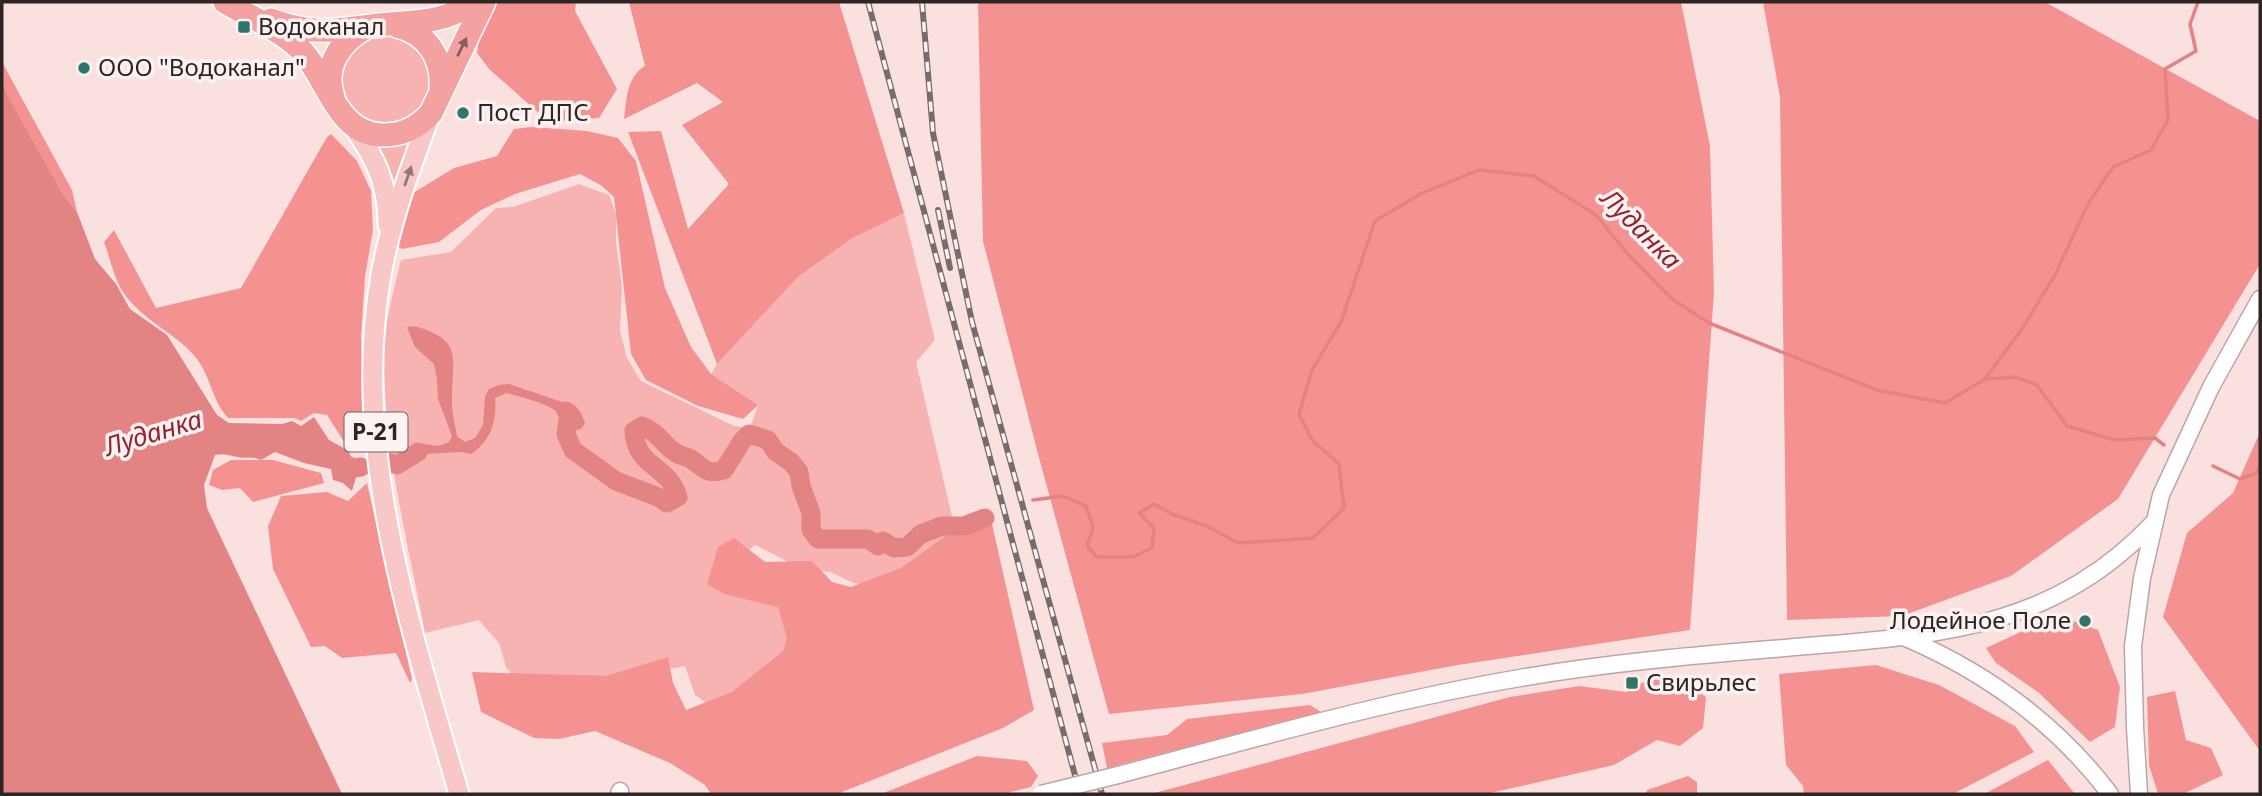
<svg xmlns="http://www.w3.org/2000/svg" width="2262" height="796" font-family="'Noto Sans',sans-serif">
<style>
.green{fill:#f6b3b1}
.forest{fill:#f49292}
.water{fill:#e48383}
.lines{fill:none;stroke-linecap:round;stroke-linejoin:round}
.stream{stroke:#e48383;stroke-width:3.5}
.river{stroke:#e48383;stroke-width:19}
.minor-casing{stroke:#bda5a4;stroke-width:19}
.major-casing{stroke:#fff;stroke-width:23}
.highway-casing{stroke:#fff;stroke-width:26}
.minor{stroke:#fff;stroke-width:16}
.major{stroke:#f8c7c7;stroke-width:19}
.highway{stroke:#f3a2a1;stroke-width:23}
.rail-casing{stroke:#7a6b6b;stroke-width:6}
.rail{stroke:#fcf2f2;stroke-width:3.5;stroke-dasharray:10;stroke-linecap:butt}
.minor-bridge-casing{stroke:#bda5a4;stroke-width:19;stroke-linecap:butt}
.minor-bridge{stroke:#fff;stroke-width:16}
.oneway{fill:#875d5d}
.oneway2{fill:#937676}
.poi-dot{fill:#2f756b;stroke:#fcf2f2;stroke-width:2.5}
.labels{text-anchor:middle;stroke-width:7;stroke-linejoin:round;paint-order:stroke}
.shield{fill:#fcf2f2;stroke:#6c6262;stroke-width:2}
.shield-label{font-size:23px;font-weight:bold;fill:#2e2525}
.poi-label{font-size:24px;fill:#2e2525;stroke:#fcf2f2;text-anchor:start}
.water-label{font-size:26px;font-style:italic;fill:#95232f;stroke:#fcf2f2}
</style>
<rect width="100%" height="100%" fill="#fae1e0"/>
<!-- green -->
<path class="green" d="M342 78a44 44 0 1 1 88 0a44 44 0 1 1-88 0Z
M 414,139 L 393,192 L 387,166 L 376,145 Z
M 579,184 L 609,195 L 616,215 L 616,242 L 622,288 L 620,331 L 627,358 L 641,381 L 734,426 L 750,428 L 758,405 L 711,374 L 717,364 L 798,277 L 851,239 L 904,213 L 935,340 L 916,362 L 961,555 L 881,588 L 853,583 L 830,572 L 802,569 L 755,545 L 732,564 L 795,606 L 815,630 L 718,711 L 695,695 L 685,666 L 639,675 L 522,686 L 506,667 L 499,643 L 479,620 L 425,633 C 408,543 384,452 384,359 C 384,326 393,292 401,260 L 451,252 L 496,208 L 513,207 Z"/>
<!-- forest -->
<path class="forest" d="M 491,2 L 576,2 L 575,11 L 617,89 L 599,118 L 549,122 L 489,69 L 477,53 L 480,32 Z
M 629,2 L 839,2 L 904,213 L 851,239 L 798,277 L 717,364 L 628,132 L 661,131 L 688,229 L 729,184 L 682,125 L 723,102 L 697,83 L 624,119 C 627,98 626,78 645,66 Z
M 978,2 L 1681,2 L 1710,146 L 1714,292 L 1690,630 L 1458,665 L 1302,694 L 1109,714 L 1038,454 L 983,241 Z
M 1763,2 L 2045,2 L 2260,121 L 2260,264 L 2118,499 L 2011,576 L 1902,616 L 1787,620 L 1780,97 Z
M 2,62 L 72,190 L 77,212 L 61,191 L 2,85 Z
M 532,127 L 587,131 L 618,138 L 636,161 L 665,288 L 691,347 L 711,374 L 758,405 L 743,419 L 698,406 L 646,380 L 631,354 L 614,197 L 602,186 L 580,174 L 515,194 L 481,210 L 439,242 L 402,249 L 394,244 L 408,196 L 454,168 L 497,156 L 514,129 Z
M 331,134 L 357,161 L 371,191 L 373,230 L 365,276 L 361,337 L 366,451 L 346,445 L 327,415 L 314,413 L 301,421 L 294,418 L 228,418 C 213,401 212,384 201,365 C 185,337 141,321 123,292 C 114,278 110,258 104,242 L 114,230 L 156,308 L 241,288 L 327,137 Z
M 2260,432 L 2260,751 L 2163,617 L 2187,533 L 2233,493 Z
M 231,460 L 273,460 L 321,473 L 324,483 L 253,502 L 240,488 L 222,490 L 209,485 L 213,470 Z
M 367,483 L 412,679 L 410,683 L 396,653 L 342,658 L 325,646 L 311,647 L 273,569 L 268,526 L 281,496 L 327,492 L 348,501 Z
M 992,524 L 1034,710 L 1003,728 L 837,794 L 711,794 L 705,785 L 670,763 L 595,731 L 559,739 L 534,738 L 481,712 L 472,672 L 606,676 L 668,657 L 673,683 L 686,710 L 732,692 L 783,651 L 787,638 L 778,607 L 724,594 L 707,584 L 718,547 L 734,538 L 765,562 L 812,561 L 832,582 L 851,587 L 901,568 L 948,534 Z
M 2057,615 L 2098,630 L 2120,687 L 2115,727 L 2090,742 L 2039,693 L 1996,663 L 1986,648 Z
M 1876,665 L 1939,685 L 2015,726 L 2034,752 L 1953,794 L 1804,794 L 1803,786 L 1786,765 L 1779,674 Z
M 1651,678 L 1686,683 L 1706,697 L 1703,728 L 1680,746 L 1657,740 L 1614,765 L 1486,794 L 1151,794 L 1510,697 L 1579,686 L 1626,692 Z
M 2175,691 L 2186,740 L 2211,748 L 2223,775 L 2183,794 L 2158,794 L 2149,765 L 2147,697 Z
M 1310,705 L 1321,712 L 1107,768 L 1102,743 L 1167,735 L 1187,719 Z
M 977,756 L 1027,761 L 1038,776 L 1031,787 L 1003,794 L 881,794 Z
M 2048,760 L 2075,794 L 1984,794 Z
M 1688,776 L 1697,782 L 1697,794 L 1646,794 L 1647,790 Z"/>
<!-- water -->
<path class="water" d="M 2,85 L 61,191 L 77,212 L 95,259 L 116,284 L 130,309 L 167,335 L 217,415 L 229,423 L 282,424 L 292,421 L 301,426 L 314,417 L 329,440 L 349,451 L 356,477 L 352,491 L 343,483 L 333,480 L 331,469 L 304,463 L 275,452 L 261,460 C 250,456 248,459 238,457 C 229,456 224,453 215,455 L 204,485 L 207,508 L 342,794 L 2,794 Z
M 414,326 C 464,340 452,357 452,397 C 451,410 455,423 457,436 L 465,442 L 475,438 L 483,425 L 485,397 L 489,389 L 499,385 L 509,384 L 568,404 L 580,411 L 585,423 L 581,429 L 576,430 L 577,423 L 571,421 L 566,434 C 561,427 564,420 559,414 C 551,404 519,396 506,393 L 495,398 C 497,421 491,441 471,454 L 461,452 L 422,454 L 402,468 L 397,465 L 400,458 L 418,443 L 438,446 L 449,442 L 452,436 L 438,399 L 437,379 L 434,364 L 415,347 L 407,327 Z"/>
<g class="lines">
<!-- stream -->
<path class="stream" d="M 1986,379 L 2015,377 L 2037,385 L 2067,426 L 2115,440 L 2155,438 L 2164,445
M 2213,466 L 2240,479 L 2257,473 L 2260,465
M 1033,500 L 1063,496 L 1086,506 L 1093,528 L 1087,546 L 1097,557 L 1133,557 L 1152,548 L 1154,528 L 1139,513 L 1154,504 L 1172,514 L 1207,526 L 1238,543 L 1313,538 L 1344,508 L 1339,464 L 1312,440 L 1299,414 L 1312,370 L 1341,322 L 1375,221 L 1422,193 L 1479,170 L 1534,176 L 1596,215 L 1626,252 L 1672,299 L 1709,323 L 1877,390 L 1945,403 L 1985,379 L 2021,330 L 2054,277 L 2088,204 L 2113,167 L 2151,150 L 2168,120 L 2165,69 L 2196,51 L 2190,24 L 2198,2"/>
<!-- river -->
<path class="river" d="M 566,411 L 569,413 L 566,434 L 573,450 L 616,481 L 658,497 L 667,503 L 678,497 C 669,465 635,467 634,431 L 642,426 C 659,432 663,446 678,454 C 681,456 685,456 689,458 C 704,466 704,476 724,470 L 742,441 L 749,434 L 768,440 L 776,452 L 791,462 L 799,472 L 801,486 L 811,513 L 811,530 L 818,539 L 868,539 L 878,546 L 883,541 L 894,548 L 907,547 L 921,534 L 942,526 L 964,526 L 985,518
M 330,458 L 354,468 L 361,467
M 387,462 L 397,465 L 418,452"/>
<defs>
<path id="minor" d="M 1906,638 C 1987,673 2057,724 2110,794
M 1118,775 C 1251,740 1384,701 1520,678 C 1607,663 1696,655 1785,648 C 1928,635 2048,635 2155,521
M 619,794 L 620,791
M 2139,794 L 2135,727 L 2133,646 L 2142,578 L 2161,495 L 2211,387 L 2260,299"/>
<path id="major" d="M 431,113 C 411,166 391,219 381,275 C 350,450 411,628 459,794
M 353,126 C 376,159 388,184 388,225"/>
<path id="highway" d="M 225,2 C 249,16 278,29 298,47 C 328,75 335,136 384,135 C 404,135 418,127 431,113 L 484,2
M 271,20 C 312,36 338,30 379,25 C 414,21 444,24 473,2
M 397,26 C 427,33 443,58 441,88
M 333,97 C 323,68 339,42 365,28"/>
</defs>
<!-- minor casing -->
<use href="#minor" class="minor-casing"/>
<!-- major casing -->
<use href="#major" class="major-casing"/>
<!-- highway casing -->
<use href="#highway" class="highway-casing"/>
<!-- minor -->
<use href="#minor" class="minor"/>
<!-- major -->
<use href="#major" class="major"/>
<!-- highway -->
<use href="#highway" class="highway"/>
<defs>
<path id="rail" d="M 868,2 L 1080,794
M 922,2 L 933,133 L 972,322 L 1102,794
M 938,210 L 950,268"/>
</defs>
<!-- rail casing -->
<use href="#rail" class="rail-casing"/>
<!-- rail -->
<use href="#rail" class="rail"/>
<defs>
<path id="minor-bridge" d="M 1041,794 L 1118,775"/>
</defs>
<!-- minor-bridge casing -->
<use href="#minor-bridge" class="minor-bridge-casing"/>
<!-- minor-bridge -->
<use href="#minor-bridge" class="minor-bridge"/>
</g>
<!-- one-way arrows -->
<defs><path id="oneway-solid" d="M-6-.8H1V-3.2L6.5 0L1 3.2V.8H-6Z" transform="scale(1.75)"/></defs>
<use class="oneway" href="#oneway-solid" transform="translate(462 47) rotate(-64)"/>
<use class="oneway2" href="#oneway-solid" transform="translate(408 176) rotate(-71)"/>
<!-- markers -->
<g class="poi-dot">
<rect x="237" y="20" width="14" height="14" rx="3.5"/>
<circle cx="84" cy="68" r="7"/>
<circle cx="463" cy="113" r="7"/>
<circle cx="2085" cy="621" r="7"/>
<rect x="1625" y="676" width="14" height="14" rx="3.5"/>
</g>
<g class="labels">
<!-- shield labels -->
<rect class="shield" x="344.5" y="412.5" width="63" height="39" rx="5"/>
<g class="shield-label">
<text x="376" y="440">Р-21</text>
</g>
<!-- poi labels -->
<g class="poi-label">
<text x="258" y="35">Водоканал</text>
<text x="98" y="76">ООО "Водоканал"</text>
<text x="477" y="121">Пост ДПС</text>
<text x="2071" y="629" text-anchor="end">Лодейное Поле</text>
<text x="1646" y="691">Свирьлес</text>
</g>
<!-- water labels -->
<g class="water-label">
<text transform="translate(1641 229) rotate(45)" y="9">Луданка</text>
<text transform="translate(153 433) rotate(-17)" y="9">Луданка</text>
</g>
</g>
<!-- border -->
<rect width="2262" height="796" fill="none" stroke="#2e2525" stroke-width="7"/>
</svg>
